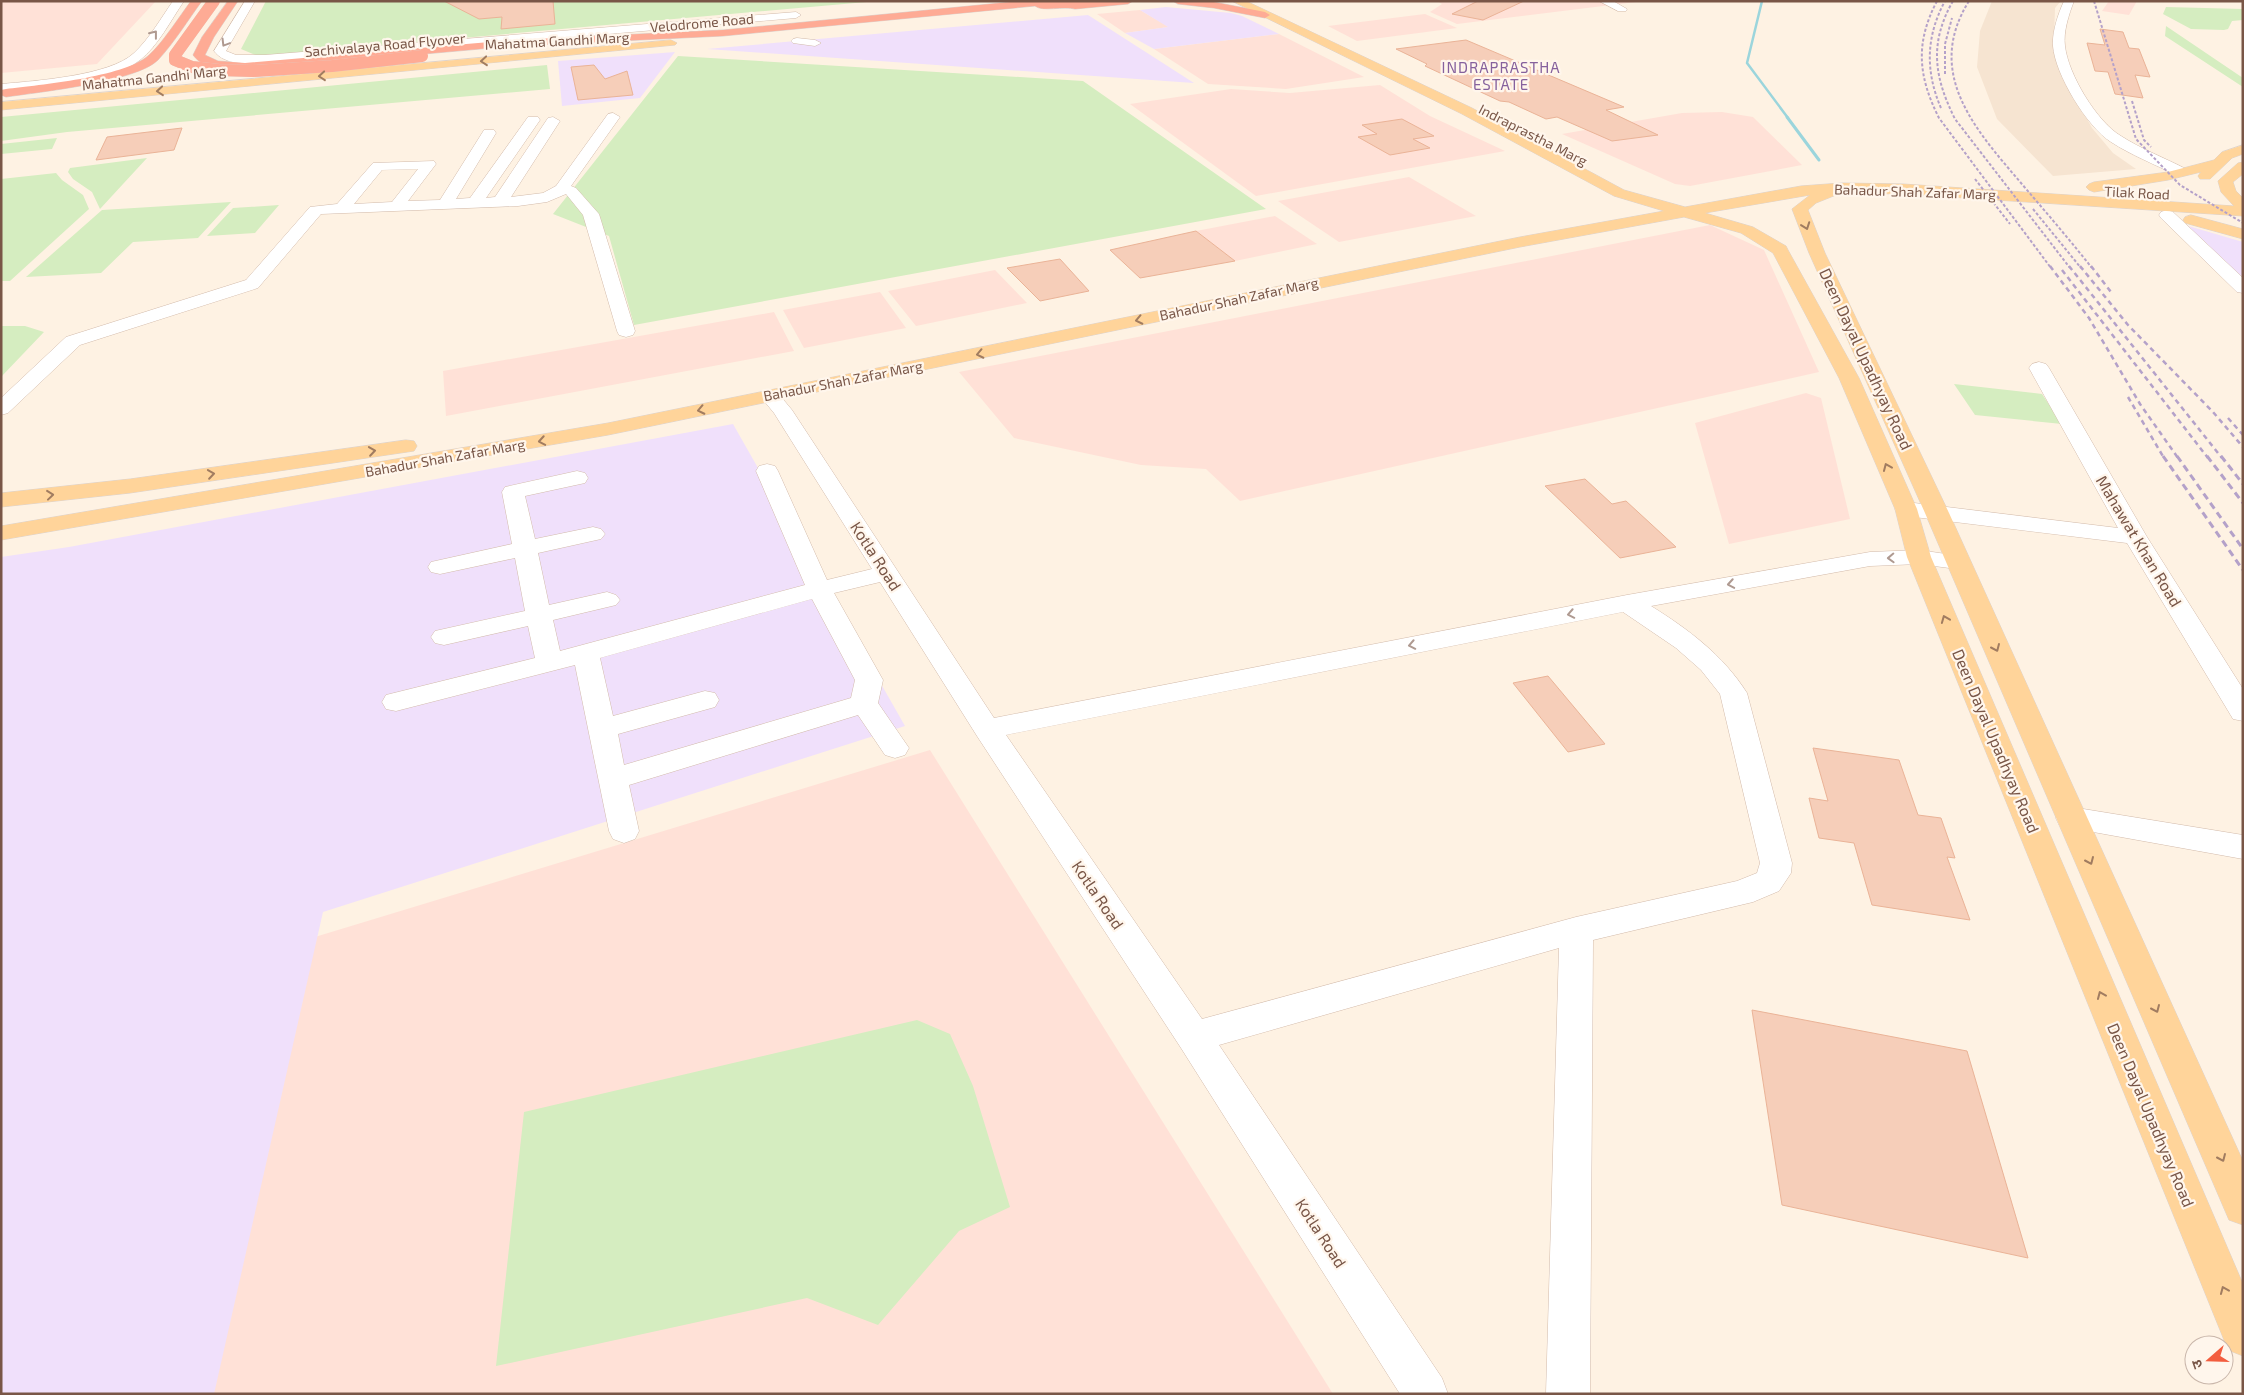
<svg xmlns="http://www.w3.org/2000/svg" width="2244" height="1395" font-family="'Exo 2','Noto Sans Devanagari',sans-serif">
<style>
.residential{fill:#f6e4d1}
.commercial{fill:#ffe1d7}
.education{fill:#f0e0fb}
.green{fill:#d5edc0}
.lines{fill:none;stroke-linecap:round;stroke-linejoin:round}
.stream-far1{stroke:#9bd5dc;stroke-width:2.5}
.stream{stroke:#9bd5dc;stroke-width:3}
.building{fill:#f6ceb9;stroke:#eab397}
.minor-casing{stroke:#d3bbab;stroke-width:1}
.major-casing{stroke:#dcd3cf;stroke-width:1}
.highway-casing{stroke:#dcd3cf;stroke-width:1}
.minor{fill:#fff;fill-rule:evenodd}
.major{fill:#ffd49a;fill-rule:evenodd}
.highway{fill:#feab95;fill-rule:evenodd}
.rail-far2{stroke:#b4a1c9;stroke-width:2;stroke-dasharray:3 2;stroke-linecap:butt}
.rail-far1{stroke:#b4a1c9;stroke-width:2.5;stroke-dasharray:5 4;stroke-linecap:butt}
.rail{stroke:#b4a1c9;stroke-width:3;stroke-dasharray:7 4.5;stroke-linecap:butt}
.highway-bridge-casing{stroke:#dcd3cf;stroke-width:12;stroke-linecap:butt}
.highway-bridge{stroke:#feab95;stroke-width:12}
.oneway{stroke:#af9a91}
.oneway2{stroke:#a17c60}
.labels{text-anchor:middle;stroke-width:4.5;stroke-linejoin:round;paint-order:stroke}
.far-street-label{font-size:14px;fill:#795647;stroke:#fff6ec}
.far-neighbourhood-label{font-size:15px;letter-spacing:1px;fill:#86619d;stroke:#fff6ec}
.street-label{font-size:16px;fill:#795647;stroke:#fff6ec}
</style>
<rect width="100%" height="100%" fill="#fef2e3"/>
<!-- residential -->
<path class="residential" d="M 1992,1 L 2061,1 L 2055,8 L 2054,39 L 2062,73 L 2092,128 L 2113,153 L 2136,169 L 2053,176 L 1997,119 L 1977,67 L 1980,31 Z"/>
<!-- commercial -->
<path class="commercial" d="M 1,1 L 156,1 L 97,64 L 1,73 Z
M 1437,1 L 1644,1 L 1457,24 L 1430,12 L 1442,4 Z
M 2109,1 L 2137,1 L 2129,15 L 2102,11 Z
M 1140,10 L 1169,27 L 1125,33 L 1097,14 Z
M 1425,14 L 1457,28 L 1357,41 L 1328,26 Z
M 1279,34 L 1364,77 L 1286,89 L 1208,84 L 1154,49 Z
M 1380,85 L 1430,116 L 1505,151 L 1256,196 L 1130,104 L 1231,89 L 1290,93 Z
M 1722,112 L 1753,117 L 1802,165 L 1690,186 L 1675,184 L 1562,134 L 1682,113 Z
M 1409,177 L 1476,216 L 1339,242 L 1278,201 Z
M 1275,216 L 1317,244 L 1235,261 L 1196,231 Z
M 1710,225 L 1764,250 L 1819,372 L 1240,501 L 1206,469 L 1141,465 L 1014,438 L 959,372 Z
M 995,270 L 1027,303 L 916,326 L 888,291 Z
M 880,292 L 906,328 L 804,348 L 783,310 Z
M 774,312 L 794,351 L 446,416 L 443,371 Z
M 1806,393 L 1821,398 L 1850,519 L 1729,544 L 1695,423 Z
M 930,750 L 1333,1394 L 213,1394 L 305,940 Z"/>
<!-- education -->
<path class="education" d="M 1166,7 L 1231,13 L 1242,16 L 1279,34 L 1154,49 L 1125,33 L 1168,27 L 1140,10 Z
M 1088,15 L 1194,83 L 707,49 Z
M 675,52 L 640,98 L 562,106 L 558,61 Z
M 2185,225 L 2243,242 L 2243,279 Z
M 733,424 L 905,726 L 323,912 L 214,1394 L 1,1394 L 1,557 L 69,547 Z"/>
<!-- green -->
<path class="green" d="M 266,1 L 878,1 L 258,56 L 241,49 Z
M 2166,7 L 2243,9 L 2243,20 L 2232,21 L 2228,29 L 2224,30 L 2191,29 L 2163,14 Z
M 2166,26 L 2243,78 L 2243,87 L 2165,36 Z
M 678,56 L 1083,81 L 1266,209 L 634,325 L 609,236 L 553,214 Z
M 547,65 L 550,89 L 67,132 L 1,141 L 1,117 Z
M 57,138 L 52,149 L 1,154 L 1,144 Z
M 147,158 L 100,209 L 92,192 L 73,179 L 68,172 L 70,168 Z
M 56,173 L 62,180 L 83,195 L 89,209 L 10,281 L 1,281 L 1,179 Z
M 231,202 L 198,238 L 133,242 L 101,273 L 26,277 L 102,210 Z
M 279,205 L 255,233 L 207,236 L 233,208 Z
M 1,326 L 25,326 L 44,332 L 1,377 Z
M 1954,384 L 2042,394 L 2062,424 L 1975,415 Z
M 917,1020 L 950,1034 L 973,1086 L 1010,1207 L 959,1231 L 878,1325 L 807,1298 L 496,1366 L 524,1112 Z"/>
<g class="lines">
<!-- stream-far1 -->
<path class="stream-far1" d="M 1762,1 L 1747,63 L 1788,118"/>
<!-- stream -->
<path class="stream" d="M 1787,117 L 1819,160"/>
</g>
<!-- building -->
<path class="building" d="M 444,1 L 553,1 L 555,24 L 501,29 L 502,17 L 479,19 Z
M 1478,1 L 1524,1 L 1483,20 L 1452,14 Z
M 2100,29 L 2123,32 L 2129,48 L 2139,49 L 2150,77 L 2135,75 L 2143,98 L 2115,94 L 2108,72 L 2095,71 L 2087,43 L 2105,45 Z
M 1466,40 L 1624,107 L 1606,110 L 1658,135 L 1612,141 L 1557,117 L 1546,119 L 1509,102 L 1500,101 L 1425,66 L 1427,64 L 1396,49 Z
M 594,65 L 605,79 L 627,71 L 633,95 L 578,100 L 571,67 Z
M 1402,119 L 1434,136 L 1413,139 L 1430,148 L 1390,155 L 1358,137 L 1377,134 L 1362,125 Z
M 182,128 L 174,150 L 96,160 L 107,137 Z
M 1196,231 L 1235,261 L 1140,278 L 1110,250 Z
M 1060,259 L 1089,291 L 1040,301 L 1007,268 Z
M 1585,479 L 1612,504 L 1626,501 L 1676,547 L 1620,558 L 1545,486 Z
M 1548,676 L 1605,744 L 1568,752 L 1513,683 Z
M 1813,748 L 1899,760 L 1918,815 L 1941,818 L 1955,858 L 1947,857 L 1970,920 L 1872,905 L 1854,843 L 1819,838 L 1809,798 L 1828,801 Z
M 1752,1010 L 1967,1051 L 2028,1258 L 1782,1205 Z"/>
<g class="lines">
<defs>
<path id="minor" d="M 173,1 L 184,1 C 171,20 158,46 140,60 C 111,83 38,88 1,92 L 1,84 C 34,81 110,76 134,53 C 150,38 161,18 173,1 Z
M 245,1 L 255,1 L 226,51 L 236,55 L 265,55 L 796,12 L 801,15 L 796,18 L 265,63 C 248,63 225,66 214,51 Z
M 1599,1 L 1613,1 L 1627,9 L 1626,11 L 1618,11 Z
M 2064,1 L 2074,1 C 2069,14 2063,32 2065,46 C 2068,74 2097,122 2121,136 C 2141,149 2165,158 2186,169 L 2188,172 L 2186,175 L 2176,175 C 2154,164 2131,155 2111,142 C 2087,127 2055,74 2053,46 C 2052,32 2058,14 2064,1 Z
M 797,38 L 815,40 L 821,43 L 815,46 L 793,43 L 791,41 L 793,39 Z
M 613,113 L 620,117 L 571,186 L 576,188 L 599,214 L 635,331 L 633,335 L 626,337 L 619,335 L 617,331 L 583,215 L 566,194 L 547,202 L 518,206 L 321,214 L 258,288 L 80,345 L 8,413 L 1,415 L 1,398 L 66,337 L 246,280 L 310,207 L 337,204 L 373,163 L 434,161 L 436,164 L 408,201 L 440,200 L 484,130 L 494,130 L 496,133 L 456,199 L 470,198 L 528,117 L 538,117 L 540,120 L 486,198 L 495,197 L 548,118 L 553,117 L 560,121 L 511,197 L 543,193 L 556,186 L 608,114 ZM 418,169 L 392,202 L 354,204 L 382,170 Z
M 2167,210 L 2173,212 L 2243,278 L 2243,293 L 2237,292 L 2161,218 L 2159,215 L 2161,212 Z
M 2039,362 L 2046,364 L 2049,368 L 2147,537 L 2243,689 L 2243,721 L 2233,719 L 2127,543 L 1906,516 L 1898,514 L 1895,509 L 1898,504 L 1906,502 L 2118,528 L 2029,368 L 2032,364 Z
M 770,390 L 777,392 L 792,410 L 994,718 L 1627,595 L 1870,552 L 1919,550 L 1966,557 L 1969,562 L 1966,567 L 1957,569 L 1919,564 L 1870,566 L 1651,606 C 1688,629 1723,655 1747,693 L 1792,863 L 1791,873 L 1779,891 L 1753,902 L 1593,940 L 1590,1394 L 1546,1394 L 1559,948 L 1219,1045 L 1442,1378 L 1448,1394 L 1400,1394 L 1181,1048 L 977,736 L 880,582 L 834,593 L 883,680 L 878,703 L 909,748 L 905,755 L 895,758 L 885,755 L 858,715 L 629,785 L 639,831 L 635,839 L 624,843 L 613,839 L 609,831 L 575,665 L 396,711 L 386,709 L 382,702 L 386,695 L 535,658 L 528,626 L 444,645 L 435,643 L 431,637 L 435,631 L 525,611 L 515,558 L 440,574 L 431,572 L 428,567 L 431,562 L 512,544 L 502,492 L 505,487 L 577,471 L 585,473 L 588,478 L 585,483 L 525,496 L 535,539 L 593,527 L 601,529 L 605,534 L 601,539 L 538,553 L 549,605 L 607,592 L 616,595 L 620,600 L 616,605 L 553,620 L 560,651 L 805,585 L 756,471 L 759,466 L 767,464 L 775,466 L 778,471 L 827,580 L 872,569 L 774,413 L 760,396 L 763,392 ZM 812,599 L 855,680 L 851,698 L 624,765 L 618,734 L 715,707 L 719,700 L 715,693 L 705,691 L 613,716 L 600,658 ZM 1623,612 L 1676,648 L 1701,670 L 1720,694 L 1760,863 L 1757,873 L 1737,881 L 1576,917 L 1202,1019 L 1006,735 Z
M 2071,807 L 2243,835 L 2243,859 L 2060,826 L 2056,818 L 2060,810 Z"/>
<path id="major" d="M 1232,1 L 1246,1 L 1472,108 L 1624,190 L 1685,207 L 1801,186 L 1841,183 L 1903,184 L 2234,206 L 2221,192 L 2218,181 L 2238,163 L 2243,162 L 2243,174 L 2233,182 L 2236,191 L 2243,198 L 2243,216 L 1903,194 L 1841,193 L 1816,203 L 1808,210 L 1825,253 L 1949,513 L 2243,1161 L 2243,1225 L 2229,1220 L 1925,513 L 1809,253 L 1792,209 L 1810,195 L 1705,213 L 1753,227 L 1786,246 L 1788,250 L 1859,378 L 1917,509 L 1931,557 L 2243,1284 L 2243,1356 L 2228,1350 L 2222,1335 L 1907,557 L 1895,509 L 1839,378 L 1773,253 L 1741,233 L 1684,217 L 1520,247 L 608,435 L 1,540 L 1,526 L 608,423 L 1520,237 L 1664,211 L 1614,196 L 1462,114 Z
M 671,40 L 677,43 L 675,45 L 1,110 L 1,102 Z
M 2243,145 L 2243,154 L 2232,158 L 2210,179 L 2200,179 L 2198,176 L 2201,172 L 2168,180 L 2094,192 L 2089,190 L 2086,187 L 2089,184 L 2094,182 L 2168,172 L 2214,160 L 2222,152 Z
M 2191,215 L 2243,229 L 2243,239 L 2185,223 L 2183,220 L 2185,217 Z
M 406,440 L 414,441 L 417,446 L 414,451 L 130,493 L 1,507 L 1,493 L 130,479 Z"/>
<path id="highway" d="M 191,1 L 202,1 C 188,20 174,43 158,60 C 136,82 39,92 6,97 L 1,95 L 1,90 L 6,89 C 40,85 123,77 148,56 C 162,44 179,17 191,1 Z
M 228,1 L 238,1 L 214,37 L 205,55 L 218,61 L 245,63 L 514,40 L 723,30 L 1021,1 L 1133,1 L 1128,4 L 1075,9 C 1064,6 1042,12 1035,6 L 723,36 L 514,46 L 245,70 C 227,70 205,71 193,55 L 202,37 Z
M 1173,1 L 1214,2 L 1265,12 L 1270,15 L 1265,18 L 1214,8 L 1178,4 Z"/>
</defs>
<!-- minor casing -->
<use href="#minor" class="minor-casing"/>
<!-- major casing -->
<use href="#major" class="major-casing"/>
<!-- highway casing -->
<use href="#highway" class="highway-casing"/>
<!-- minor -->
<use href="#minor" class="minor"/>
<!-- major -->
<use href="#major" class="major"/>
<!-- highway -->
<use href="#highway" class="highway"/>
<!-- rail-far2 -->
<path class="rail-far2" d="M 1937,1 C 1915,43 1918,76 1939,118 L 2051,268
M 1953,1 C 1929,43 1934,77 1955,119 L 2070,268
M 1969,1 C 1924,73 1975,129 2021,183 C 2045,211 2069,239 2092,268
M 2094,1 L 2136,139 L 2180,185 L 2243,223
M 1945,74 L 1945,44 L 1952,18
M 2132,101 L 2144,140 L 2151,147
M 1941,108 C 1925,71 1926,36 1945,1
M 1975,179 L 2010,224
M 2033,209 L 2081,268"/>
<!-- rail-far1 -->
<path class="rail-far1" d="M 2050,266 L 2089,318 L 2140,404 L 2178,458
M 2069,266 L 2222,458
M 2080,266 L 2128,325 L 2213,412 L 2243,447
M 2091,266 L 2111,292
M 2062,270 L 2208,458
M 2128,397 L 2164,458
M 2228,418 L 2243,435"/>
<!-- rail -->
<path class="rail" d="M 2163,456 L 2243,570
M 2177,456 L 2243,549
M 2207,456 L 2243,503
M 2221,456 L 2243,484"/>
<defs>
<path id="highway-bridge" d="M 214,1 L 175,55 L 175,60 L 192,67 L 219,70 L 253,71 L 332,66 L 422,56"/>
</defs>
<!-- highway-bridge casing -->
<use href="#highway-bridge" class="highway-bridge-casing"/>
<!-- highway-bridge -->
<use href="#highway-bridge" class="highway-bridge"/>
</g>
<!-- one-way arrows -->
<defs><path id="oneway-chevron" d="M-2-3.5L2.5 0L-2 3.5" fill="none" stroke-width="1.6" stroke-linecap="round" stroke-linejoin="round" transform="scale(1.25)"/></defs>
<g class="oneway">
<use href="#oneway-chevron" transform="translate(154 34) rotate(-52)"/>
<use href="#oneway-chevron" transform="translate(225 43) rotate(121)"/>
<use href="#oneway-chevron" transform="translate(1891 558) rotate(178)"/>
<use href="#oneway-chevron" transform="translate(1731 584) rotate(170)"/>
<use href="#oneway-chevron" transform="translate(1571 614) rotate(169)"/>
<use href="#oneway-chevron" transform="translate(1412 645) rotate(169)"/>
</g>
<g class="oneway2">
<use href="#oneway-chevron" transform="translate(484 61) rotate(175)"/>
<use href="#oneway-chevron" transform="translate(322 76) rotate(175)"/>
<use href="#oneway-chevron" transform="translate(160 91) rotate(175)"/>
<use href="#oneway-chevron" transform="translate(1806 226) rotate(70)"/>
<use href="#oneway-chevron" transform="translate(1139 320) rotate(168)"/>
<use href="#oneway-chevron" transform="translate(980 354) rotate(168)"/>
<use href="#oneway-chevron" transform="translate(701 410) rotate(168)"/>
<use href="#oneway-chevron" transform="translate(542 441) rotate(170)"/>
<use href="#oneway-chevron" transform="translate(372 451) rotate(-8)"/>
<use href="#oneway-chevron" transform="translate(1887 467) rotate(-113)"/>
<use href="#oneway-chevron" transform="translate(211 474) rotate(-8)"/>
<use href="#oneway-chevron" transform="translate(50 495) rotate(-6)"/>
<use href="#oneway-chevron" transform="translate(1945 619) rotate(-112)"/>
<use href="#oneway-chevron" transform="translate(1996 648) rotate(66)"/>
<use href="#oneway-chevron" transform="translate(2090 861) rotate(66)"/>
<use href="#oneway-chevron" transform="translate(2101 995) rotate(-113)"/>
<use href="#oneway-chevron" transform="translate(2156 1009) rotate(66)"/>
<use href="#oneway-chevron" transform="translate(2222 1158) rotate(66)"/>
<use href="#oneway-chevron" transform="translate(2224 1290) rotate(-113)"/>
</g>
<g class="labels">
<!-- far-street labels -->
<g class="far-street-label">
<text transform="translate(702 23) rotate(-5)" y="5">Velodrome Road</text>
<text transform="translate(557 41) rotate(-3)" y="5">Mahatma Gandhi Marg</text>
<text transform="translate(385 45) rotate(-5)" y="5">Sachivalaya Road Flyover</text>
<text transform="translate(154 78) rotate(-6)" y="5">Mahatma Gandhi Marg</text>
<text transform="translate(1533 135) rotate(27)" y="5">Indraprastha Marg</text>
<text transform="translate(1915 192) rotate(2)" y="5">Bahadur Shah Zafar Marg</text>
<text transform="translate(2137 193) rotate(3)" y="5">Tilak Road</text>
<text transform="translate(1239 299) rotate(-12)" y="5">Bahadur Shah Zafar Marg</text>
<text transform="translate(843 381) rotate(-11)" y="5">Bahadur Shah Zafar Marg</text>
<text transform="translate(445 458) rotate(-10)" y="5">Bahadur Shah Zafar Marg</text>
</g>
<!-- far-neighbourhood labels -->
<g class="far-neighbourhood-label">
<text x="1501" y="73">INDRAPRASTHA<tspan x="1501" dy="17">ESTATE</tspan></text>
</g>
<!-- street labels -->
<g class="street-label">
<text transform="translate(1866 359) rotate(65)" y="6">Deen Dayal Upadhyay Road</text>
<text transform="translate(2139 541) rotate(59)" y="6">Mahawat Khan Road</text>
<text transform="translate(876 556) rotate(57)" y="6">Kotla Road</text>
<text transform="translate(1996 741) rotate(67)" y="6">Deen Dayal Upadhyay Road</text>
<text transform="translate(1098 895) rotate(56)" y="6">Kotla Road</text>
<text transform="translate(2151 1115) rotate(67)" y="6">Deen Dayal Upadhyay Road</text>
<text transform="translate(1321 1233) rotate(57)" y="6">Kotla Road</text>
</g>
</g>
<!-- border -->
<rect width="2244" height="1395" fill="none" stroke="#795647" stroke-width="5"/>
<!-- north arrow -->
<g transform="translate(2209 1360) rotate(250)"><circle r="24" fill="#fff6ec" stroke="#c9b6aa"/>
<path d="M0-4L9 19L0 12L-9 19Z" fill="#f35d3e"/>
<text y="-8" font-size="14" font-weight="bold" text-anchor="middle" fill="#795647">उ</text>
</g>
</svg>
